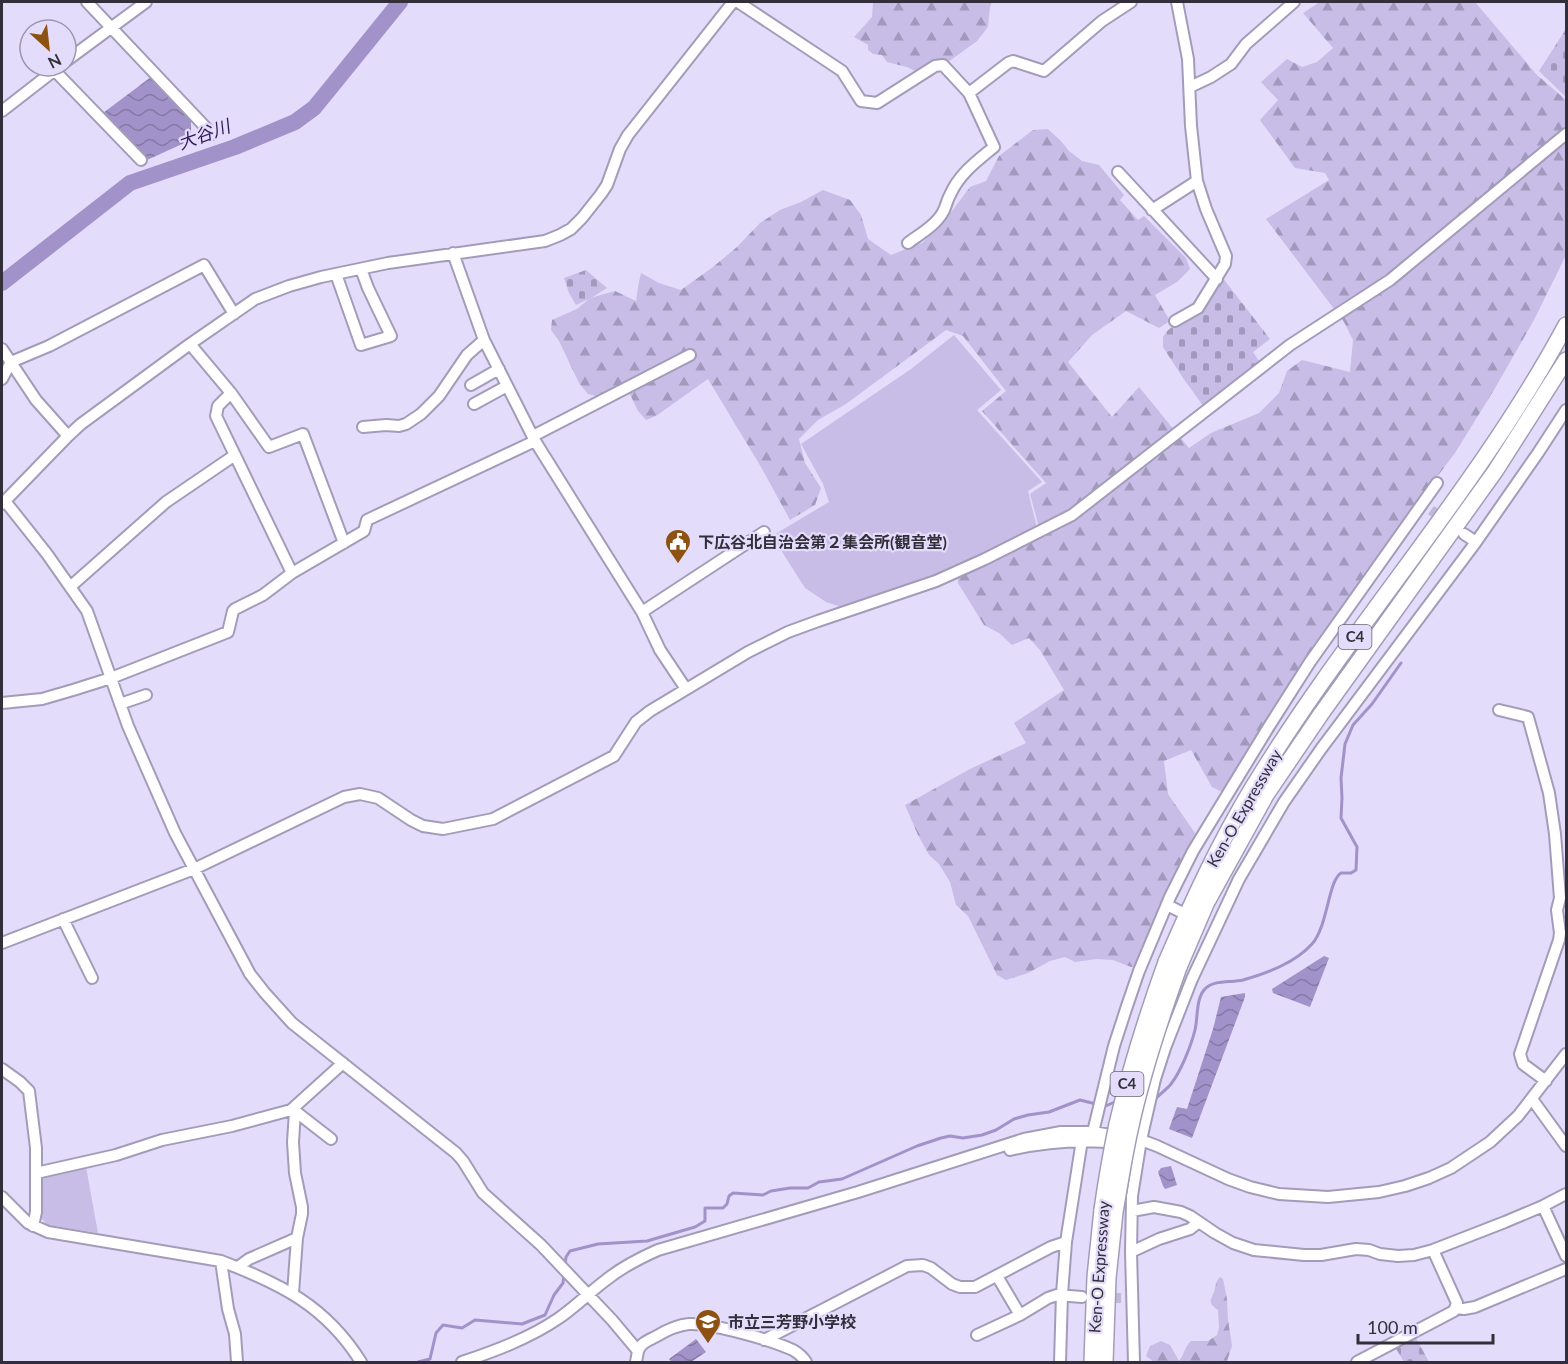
<svg xmlns="http://www.w3.org/2000/svg" width="1568" height="1364" font-family="Lato,'Noto Sans JP',sans-serif">
<style>
.forest{fill:url(#forest-firs)}
.cemetery{fill:url(#cemetery-stones)}
.park{fill:#c7bde7}
.water{fill:url(#water-waves)}
.lines{fill:none;stroke-linecap:round;stroke-linejoin:round}
.stream{stroke:#a192c9;stroke-width:3}
.river{stroke:#a192c9;stroke-width:16}
.minor-tunnel{stroke:#c0b9d5;stroke-width:10;stroke-dasharray:10 5;stroke-linecap:butt}
.minor-casing{stroke:#a39cb9;stroke-width:14}
.highway-casing{stroke:#a39cb9;stroke-width:18}
.minor{stroke:#fff;stroke-width:10}
.highway{stroke:#fff;stroke-width:15}
.highway-bridge-casing{stroke:#a39cb9;stroke-width:18;stroke-linecap:butt}
.highway-bridge{stroke:#fff;stroke-width:15}
.labels{text-anchor:middle;stroke-width:4.5;stroke-linejoin:round;paint-order:stroke}
.shield{fill:#e4dcfb;stroke:#676375;stroke-width:1.5}
.shield-label{font-size:15px;font-weight:bold;fill:#322f3b}
.poi-label{font-size:16px;font-weight:bold;fill:#322f3b;stroke:#e4dcfb;text-anchor:start}
.street-label{font-size:16px;fill:#322f3b;stroke:#e4dcfb}
.water-label{font-size:18px;font-style:italic;fill:#33195b;stroke:#e4dcfb}
</style>
<defs>
<pattern id="forest-firs" width="22" height="20" patternUnits="userSpaceOnUse" patternTransform="scale(1.5)"><rect width="22" height="20" fill="#c7bde7"/><path d="M5 1l3.5 6h-7zM16 11l3.5 6h-7z" fill="#a29abc"/></pattern>
<pattern id="cemetery-stones" width="16" height="16" patternUnits="userSpaceOnUse" patternTransform="scale(1.5)"><rect width="16" height="16" fill="#c7bde7"/><path d="M2 7V4a2 2 0 0 1 4 0v3zM10 15v-3a2 2 0 0 1 4 0v3z" fill="#a29abc"/></pattern>
<pattern id="water-waves" width="16" height="10" patternUnits="userSpaceOnUse" patternTransform="scale(1.5)"><rect width="16" height="10" fill="#a192c9"/><path d="M0 5q4-4 8 0t8 0" fill="none" stroke="#8478a4"/></pattern>
</defs>
<rect width="100%" height="100%" fill="#e4dcfb"/>
<!-- forest -->
<path class="forest" d="M 873,2 L 992,2 L 990,7 L 988,27 L 977,41 L 948,62 L 931,64 L 919,73 L 907,67 L 887,62 L 882,55 L 873,54 L 868,50 L 868,45 L 854,37 L 872,17 Z
M 1320,2 L 1475,2 L 1537,75 L 1566,100 L 1566,255 L 1534,320 L 1494,390 L 1455,453 L 1391,538 L 1342,611 L 1293,679 L 1222,792 L 1212,787 L 1191,750 L 1164,761 L 1168,794 L 1195,833 L 1137,966 L 1131,967 L 1113,960 L 1097,959 L 1075,962 L 1065,957 L 1050,961 L 1028,973 L 1006,980 L 997,975 L 968,916 L 956,905 L 950,882 L 939,864 L 929,855 L 918,835 L 905,805 L 970,769 L 1026,743 L 1014,723 L 1064,690 L 1040,650 L 1029,638 L 1012,645 L 999,633 L 984,625 L 958,583 L 958,577 L 1041,535 L 1030,494 L 1046,483 L 982,411 L 1006,391 L 963,336 L 946,330 L 846,404 L 818,420 L 799,439 L 805,463 L 821,488 L 815,505 L 790,520 L 761,467 L 708,379 L 656,416 L 646,420 L 638,411 L 629,392 L 617,388 L 596,396 L 588,394 L 579,383 L 559,341 L 551,330 L 552,320 L 577,309 L 590,298 L 615,291 L 636,301 L 638,287 L 641,273 L 659,283 L 681,290 L 713,267 L 737,247 L 760,223 L 780,210 L 801,202 L 823,190 L 850,200 L 861,215 L 868,239 L 891,255 L 922,243 L 943,223 L 970,187 L 986,181 L 999,156 L 1033,130 L 1048,129 L 1061,141 L 1069,151 L 1082,161 L 1099,165 L 1124,195 L 1120,200 L 1138,220 L 1144,216 L 1186,258 L 1190,269 L 1177,282 L 1155,295 L 1170,321 L 1159,328 L 1126,311 L 1092,335 L 1068,362 L 1112,417 L 1139,387 L 1189,448 L 1211,433 L 1259,413 L 1279,393 L 1287,371 L 1302,360 L 1350,372 L 1353,340 L 1344,322 L 1266,219 L 1329,180 L 1325,173 L 1295,168 L 1260,120 L 1278,100 L 1261,82 L 1287,59 L 1302,67 L 1317,62 L 1333,48 L 1303,13 Z
M 1220,1277 L 1223,1279 L 1227,1299 L 1228,1320 L 1232,1346 L 1227,1361 L 1224,1362 L 1154,1362 L 1146,1356 L 1150,1346 L 1161,1341 L 1170,1345 L 1179,1361 C 1185,1354 1183,1349 1191,1341 L 1208,1341 L 1217,1335 L 1219,1327 L 1218,1310 C 1208,1303 1210,1301 1214,1292 C 1216,1286 1215,1282 1220,1277 Z"/>
<!-- cemetery -->
<path class="cemetery" d="M 1566,29 L 1566,97 L 1539,71 Z
M 586,270 L 607,288 L 591,298 L 576,305 L 569,293 L 564,278 Z
M 1222,277 L 1270,339 L 1253,352 L 1261,364 L 1204,407 L 1183,378 L 1163,347 L 1163,337 L 1167,331 L 1176,324 Z
M 1415,1336 L 1429,1362 L 1404,1362 L 1395,1347 Z"/>
<!-- park -->
<path class="park" d="M 954,335 L 1001,390 L 977,410 L 1042,482 L 1028,491 L 1037,528 L 980,558 L 943,573 L 844,608 L 826,602 L 805,588 L 772,536 L 829,502 L 823,484 L 801,444 L 911,369 Z
M 86,1167 L 98,1233 L 48,1225 L 42,1219 L 39,1180 L 41,1177 Z"/>
<!-- water -->
<path class="water" d="M 151,77 L 191,119 L 191,140 L 147,160 L 103,113 Z
M 1324,956 L 1329,958 L 1310,1007 L 1273,993 L 1272,989 Z
M 1245,993 L 1245,997 L 1192,1138 L 1169,1129 L 1177,1107 L 1187,1109 L 1213,1029 L 1221,997 Z
M 1171,1166 L 1177,1185 L 1165,1189 L 1163,1186 L 1158,1172 L 1161,1168 Z
M 696,1339 L 706,1352 L 691,1362 L 672,1362 L 669,1359 Z"/>
<g class="lines">
<!-- stream -->
<path class="stream" d="M 1154,1100 C 1159,1095 1166,1090 1171,1084 C 1181,1071 1191,1046 1195,1030 C 1198,1017 1196,1000 1204,990 C 1213,979 1231,983 1243,980 C 1267,973 1295,963 1312,944 C 1328,926 1328,881 1341,873 L 1351,873 L 1356,870 L 1357,847 L 1341,818 L 1342,798 L 1341,778 L 1345,744 L 1353,725 L 1372,704 L 1401,663
M 1101,1108 L 1117,1101
M 565,1265 L 566,1257 L 570,1251 L 598,1244 L 647,1241 L 695,1227 L 705,1221 L 705,1208 L 723,1208 L 727,1204 L 729,1196 L 733,1193 L 763,1195 L 771,1191 L 790,1188 L 808,1188 L 819,1182 L 842,1179 L 917,1146 L 941,1138 L 950,1136 L 963,1138 L 982,1135 L 996,1130 L 1014,1119 L 1028,1115 L 1049,1112 L 1080,1100 L 1096,1104
M 418,1362 L 430,1359 L 436,1333 L 443,1325 L 462,1328 L 475,1320 L 522,1324 L 545,1315 L 554,1295 L 563,1283 L 564,1274"/>
<!-- river -->
<path class="river" d="M 2,283 L 130,183 L 235,147 L 295,122 L 314,108 L 332,86 L 400,2"/>
<!-- minor-tunnel -->
<path class="minor-tunnel" d="M 1431,510 L 1447,522
M 1100,1298 L 1121,1298"/>
<defs>
<path id="minor" d="M 87,2 L 212,134
M 738,2 L 842,71 L 861,101 L 877,103 L 935,66 L 943,65 L 969,93 L 1008,63 L 1013,61 L 1044,71 L 1102,21 L 1131,2
M 66,61 L 146,2
M 54,70 L 141,160
M 1190,87 L 1211,77 L 1231,64 L 1246,44 L 1294,2
M 2,111 L 60,66
M 1118,172 L 1217,279
M 1152,210 L 1197,181
M 908,243 C 920,234 936,225 943,212 C 946,207 947,200 950,195 C 959,174 977,161 994,147 L 969,93
M 453,253 L 484,340 L 535,441 L 642,612 L 660,650 L 686,689
M 336,274 L 361,345 L 391,336 L 368,288 L 361,269
M 1175,321 L 1198,308 L 1225,264 L 1226,256 L 1206,209 L 1197,181 L 1191,126 L 1188,59 L 1177,2
M 190,344 L 231,393 L 269,447 L 303,434 L 344,543
M 2,349 L 36,400 L 68,436
M 2,379 L 11,362 L 49,346 L 204,265 L 234,314
M 471,385 L 499,369
M 231,393 L 218,406 L 216,416 L 292,573
M 474,404 L 507,386
M 363,427 L 386,425 L 399,426 L 406,424 L 421,414 L 439,396 L 467,355 L 484,340
M 533,436 L 690,355
M 5,501 L 47,554 L 87,611 L 128,726 L 175,833 L 250,974 L 265,993 L 292,1023 L 456,1153 L 463,1161 L 483,1193 L 541,1245 L 612,1320 L 638,1351 L 636,1362
M 2,504 L 68,436 L 81,424 L 190,344 L 255,299 L 289,286 L 321,277 L 388,263 L 545,241 L 560,235 L 571,229 L 582,218 L 601,194 L 607,185 L 620,149 L 628,135 L 733,2
M 1464,534 L 1476,542
M 70,587 L 166,502 L 235,455
M 642,612 L 764,532
M 2,703 L 42,699 L 73,690 L 111,678 L 228,632 L 233,611 L 235,609 L 263,595 L 292,573 L 364,531 L 367,520 L 535,441
M 120,704 L 146,695
M 1499,710 L 1528,717 L 1549,793 L 1555,834 L 1560,898 L 1557,910 L 1560,933 L 1559,940 L 1520,1054 L 1523,1064 L 1546,1081
M 1167,905 L 1179,911
M 63,919 L 92,978
M 2,943 L 194,869 L 344,797 L 360,794 L 378,798 L 411,820 L 423,826 L 443,829 L 493,819 L 614,756 L 636,722 L 650,711 L 748,652 L 788,632 L 818,621 L 936,581 L 985,559 L 1072,515 L 1290,345 L 1390,280 L 1566,134
M 2,1069 L 20,1082 L 29,1091 L 36,1148 L 36,1212 L 33,1226
M 1532,1099 L 1566,1146
M 295,1107 L 295,1111 L 331,1139
M 1093,1132 L 1114,1046 L 1127,1006 L 1139,971 L 1170,897 L 1193,851 L 1268,728 L 1310,662 L 1437,483
M 1010,1150 C 1048,1141 1081,1139 1119,1143
M 36,1173 L 116,1155 L 162,1140 L 232,1126 L 291,1110 L 343,1063
M 2,1197 L 28,1223 L 48,1232 L 221,1261 C 281,1284 326,1306 361,1362
M 1543,1206 L 1566,1256
M 1132,1211 L 1154,1207 L 1181,1212 L 1190,1216 L 1215,1233 L 1233,1243 L 1254,1250 L 1304,1255 L 1321,1255 L 1356,1249 L 1369,1250 L 1380,1254 L 1398,1256 L 1414,1255 L 1433,1250 L 1505,1222 L 1543,1206 L 1566,1194
M 1131,1252 L 1159,1239 L 1190,1229 L 1199,1222
M 221,1261 L 228,1309 L 235,1334 L 237,1362
M 238,1267 L 249,1259 L 297,1238 L 302,1214 L 302,1207 L 295,1173 L 293,1142 L 295,1111
M 997,1276 L 1020,1315
M 293,1293 L 297,1238
M 1456,1308 L 1464,1309 L 1475,1307 L 1566,1269
M 977,1335 L 1020,1315 L 1048,1298 L 1057,1295 L 1082,1297
M 764,1340 L 907,1266 L 923,1265 L 931,1268 L 952,1284 L 960,1287 L 975,1287 L 1051,1247 L 1066,1242
M 638,1351 C 641,1343 647,1341 655,1337 C 665,1331 677,1325 689,1324 C 713,1323 771,1340 793,1350 C 798,1353 803,1357 806,1362
M 462,1362 C 495,1351 530,1338 559,1318 C 575,1307 590,1292 606,1280 C 622,1267 640,1258 658,1250 L 858,1192 L 1024,1139 L 1061,1132 L 1093,1132 L 1141,1140 L 1157,1146 L 1228,1179 L 1250,1187 L 1279,1194 L 1328,1197 L 1379,1192 L 1405,1186 L 1429,1178 L 1451,1168 L 1490,1142 L 1518,1116 L 1566,1054
M 1060,1362 L 1062,1294 L 1066,1242 L 1082,1140
M 1134,1362 L 1131,1252 L 1132,1196 L 1141,1140 L 1155,1079 L 1165,1048 L 1192,979 L 1239,879 L 1284,802 L 1321,749 L 1476,542 L 1538,453 L 1566,410
M 1357,1362 L 1454,1311 L 1457,1303 L 1433,1250"/>
<path id="highway" d="M 1166,962 C 1192,902 1219,843 1253,787 C 1350,627 1478,489 1566,325
M 1179,967 L 1206,904 L 1266,795 L 1321,714 L 1496,470 L 1566,360
M 1092,1362 L 1095,1277 L 1102,1210
M 1105,1362 L 1108,1278 L 1115,1212"/>
</defs>
<!-- minor casing -->
<use href="#minor" class="minor-casing"/>
<!-- highway casing -->
<use href="#highway" class="highway-casing"/>
<!-- minor -->
<use href="#minor" class="minor"/>
<!-- highway -->
<use href="#highway" class="highway"/>
<defs>
<path id="highway-bridge" d="M 1102,1210 C 1106,1181 1111,1153 1117,1124 C 1130,1069 1147,1015 1166,962
M 1115,1212 C 1120,1184 1124,1157 1130,1130 C 1142,1074 1160,1020 1179,967"/>
</defs>
<!-- highway-bridge casing -->
<use href="#highway-bridge" class="highway-bridge-casing"/>
<!-- highway-bridge -->
<use href="#highway-bridge" class="highway-bridge"/>
</g>
<!-- icons -->
<defs>
<symbol id="civic-pin" viewBox="-11 -11 22 30"><path d="M0 17L-7.5 6A9.5 9.5 0 1 1 7.5 6Z" fill="#8d5111" stroke="#e4dcfb"/><path d="M-.6-6.5H3V-4.5H.6V-3L4-1V1h2V6H-6V1h2V-1L-.6-3ZM-1.2 2.5V6h2.4V2.5Z" fill="#fff"/></symbol>
<symbol id="school-pin" viewBox="-11 -11 22 30"><path d="M0 17L-7.5 6A9.5 9.5 0 1 1 7.5 6Z" fill="#8d5111" stroke="#e4dcfb"/><path d="M0-5L7-2L0 1L-7-2ZM-4 1L0 2.5L4 1V4Q0 6-4 4Z" fill="#fff"/></symbol>
</defs>
<g fill-rule="evenodd">
<use href="#civic-pin" x="663" y="527" width="30" height="40"/>
<use href="#school-pin" x="693" y="1307" width="30" height="40"/>
</g>
<g class="labels">
<!-- shield labels -->
<g class="shield">
<rect x="1338.5" y="625" width="33" height="24" rx="4.5"/>
<rect x="1110.5" y="1072" width="33" height="24" rx="4.5"/>
</g>
<g class="shield-label">
<text x="1355" y="642">C4</text>
<text x="1127" y="1089">C4</text>
</g>
<!-- poi labels -->
<g class="poi-label">
<text x="698" y="548">下広谷北自治会第２集会所(観音堂)</text>
<text x="728" y="1328">市立三芳野小学校</text>
</g>
<!-- street labels -->
<g class="street-label">
<text transform="translate(1244 808) rotate(-60)" y="6">Ken-O Expressway</text>
<text transform="translate(1099 1267) rotate(-86)" y="6">Ken-O Expressway</text>
</g>
<!-- water labels -->
<g class="water-label">
<text transform="translate(204 135) rotate(-20)" y="6">大谷川</text>
</g>
</g>
<!-- border -->
<rect width="1568" height="1364" fill="none" stroke="#322f3b" stroke-width="6"/>
<!-- north arrow -->
<g transform="translate(48 48) rotate(153)"><circle r="28" fill="#e4dcfb" stroke="#9d97ae" stroke-width="1.5"/>
<path d="M0-4.5L10 22L0 15L-10 22Z" fill="#8d5111"/>
<text y="-9" font-size="16" font-weight="bold" text-anchor="middle" fill="#322f3b">N</text>
</g>
<!-- scale -->
<path d="M1358 1334v9h135v-9" fill="none" stroke="#322f3b" stroke-width="3"/>
<text x="1367" y="1334" font-size="18" fill="#322f3b" stroke="#e4dcfb" stroke-width="4.5" paint-order="stroke">100 m</text>
</svg>
